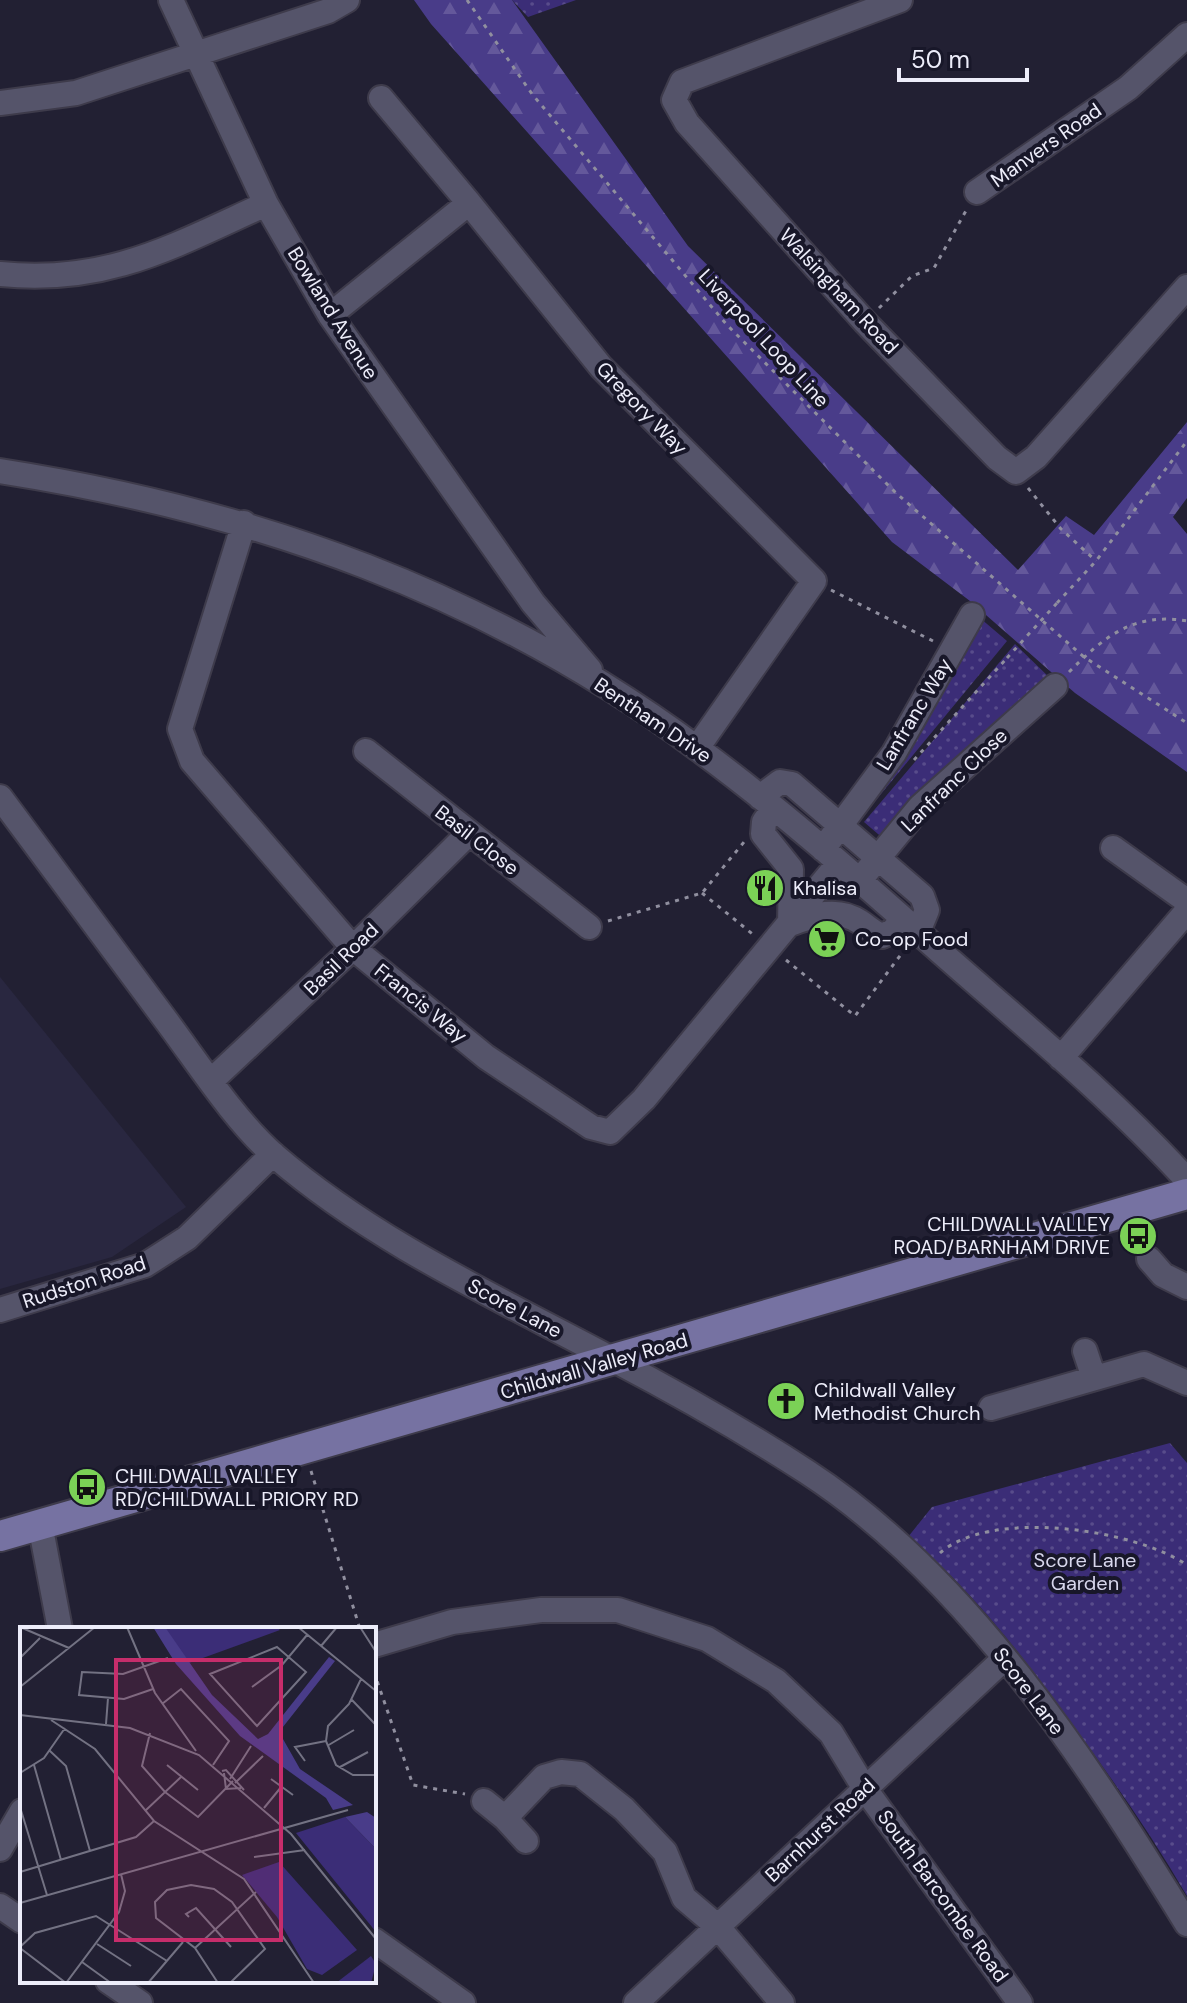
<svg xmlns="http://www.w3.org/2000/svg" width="1187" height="2003" font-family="'DM Sans',sans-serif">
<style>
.built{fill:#292740}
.green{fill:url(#green-dots)}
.forest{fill:url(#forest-firs)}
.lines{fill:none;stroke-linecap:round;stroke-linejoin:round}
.minor-casing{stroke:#3e3b4b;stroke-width:28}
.major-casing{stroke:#3e3b4b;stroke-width:34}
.path{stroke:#908f9f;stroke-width:3;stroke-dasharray:4 6;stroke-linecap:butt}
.minor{stroke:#55546a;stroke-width:24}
.major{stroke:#7672a2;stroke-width:30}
.path-bridge{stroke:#908f9f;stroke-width:3;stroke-dasharray:4 6;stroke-linecap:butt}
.labels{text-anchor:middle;stroke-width:8;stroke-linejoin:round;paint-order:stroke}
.street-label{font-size:20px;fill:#ededfa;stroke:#181729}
.poi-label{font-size:20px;fill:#ededfa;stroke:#181729;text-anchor:start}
.park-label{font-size:20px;fill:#d7d6ec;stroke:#181729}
.inset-road{fill:none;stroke:#737283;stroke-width:2}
.view{fill:#c62d6b;fill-opacity:0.15;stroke:#c62d6b;stroke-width:4}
.inset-edge{fill:none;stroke:#ededfa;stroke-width:4}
</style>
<defs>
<pattern id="green-dots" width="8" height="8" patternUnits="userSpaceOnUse" patternTransform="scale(2)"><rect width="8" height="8" fill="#3b2d77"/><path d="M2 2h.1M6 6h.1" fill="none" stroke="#584c8b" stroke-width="1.8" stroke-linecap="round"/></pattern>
<pattern id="forest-firs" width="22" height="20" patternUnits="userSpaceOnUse" patternTransform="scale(2)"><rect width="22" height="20" fill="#493c89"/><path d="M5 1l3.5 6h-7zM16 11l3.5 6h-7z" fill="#64589b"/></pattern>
</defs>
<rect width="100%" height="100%" fill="#222033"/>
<!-- built -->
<path class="built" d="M 0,977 L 186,1207 L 112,1257 L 0,1289 Z"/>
<!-- green -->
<path class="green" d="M 512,0 L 576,0 L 528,17 Z
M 980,618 L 1007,641 L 862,817 L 857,813 Z
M 1015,644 L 1053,681 L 885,840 L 864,822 Z
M 1170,1443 L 1187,1463 L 1187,1896 C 1152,1836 1113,1780 1072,1724 C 1023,1657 973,1590 908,1537 L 932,1507 Z"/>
<!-- forest -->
<path class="forest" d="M 414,0 L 512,0 L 688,246 L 1018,570 L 1066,516 L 1094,535 L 1187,422 L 1187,498 L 1173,517 L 1187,534 L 1187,772 L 1075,693 L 970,601 L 892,542 L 431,24 Z"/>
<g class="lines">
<defs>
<path id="minor" d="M 171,0 L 266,204 L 330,315 L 533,603 L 590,670
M 900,0 L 682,82 L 674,100 L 687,123 L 865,322 L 997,458 L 1016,472 L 1036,457 L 1187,287
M 381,98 L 469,203
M 0,103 L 76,93 L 328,11 L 347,0
M 977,192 L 1128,88 L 1187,35
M 0,274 C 107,285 173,246 266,204
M 330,315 L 469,203 L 601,367 L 814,581 L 697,748
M 0,471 C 256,511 488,593 698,749 C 784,812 863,883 943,954 C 1026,1027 1112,1098 1187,1180
M 244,523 L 180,729 L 192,761 L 353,948 L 486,1057 L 591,1127 L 610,1132 L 644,1099 L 839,863
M 366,751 L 589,927
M 0,797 C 55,871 110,945 165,1019 C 198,1063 234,1120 275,1156 C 375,1242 496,1297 612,1359 C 675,1392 747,1433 807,1472 C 968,1577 1088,1763 1187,1924
M 760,797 L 780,782 L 792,784 L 922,896 L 927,910 L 918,932
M 774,808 L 764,822 L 763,834 L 791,869 L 790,924 C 813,915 838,907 860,922 C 868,927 873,933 882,936 L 893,931 L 903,919
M 1113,848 L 1187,901
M 823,849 L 894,753 L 972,615
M 859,881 L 920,807 L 1055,686
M 1061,1058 L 1187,911
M 211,1081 L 353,948 L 468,834
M 1149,1259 L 1163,1275 L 1187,1287
M 0,1310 L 145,1265 L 187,1238 L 273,1154
M 1085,1351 L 1094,1378
M 991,1408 L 1144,1364 L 1187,1383
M 40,1524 L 60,1629
M 374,1645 L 452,1622 L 541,1610 L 618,1610 L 707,1639 L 776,1681 L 831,1733 L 865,1789 L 1020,2003
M 484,1801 L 505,1818
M 526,1841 L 505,1818 L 544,1777 L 561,1772 L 580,1774 L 624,1809 L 665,1852 L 684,1898 L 717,1926 L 782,2003
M 0,1849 L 22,1811
M 0,1906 L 22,1921
M 374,1940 L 463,2003
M 108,1981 L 140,2003
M 636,2003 L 1005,1658"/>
<path id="major" d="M 0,1536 L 1187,1194"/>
</defs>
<!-- minor casing -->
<use href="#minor" class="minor-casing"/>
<!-- major casing -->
<use href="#major" class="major-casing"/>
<!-- path -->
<path class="path" d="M 467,0 L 532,94 L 727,325 L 896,493 L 1084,657 L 1187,723
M 879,308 L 912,276 L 934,268 L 967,209
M 1028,488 L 1061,529 L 1096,561
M 831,590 L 935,642
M 1057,603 L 1096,561 L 1187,441
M 1069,672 C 1105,636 1134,612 1187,621
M 914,760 L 1007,658
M 702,893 L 755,936
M 608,921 L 702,893 L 744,842
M 786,960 L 855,1016 L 905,949
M 311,1471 L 360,1629
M 940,1553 C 991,1508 1134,1529 1187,1565
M 374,1672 L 413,1785 L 465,1794"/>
<!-- minor -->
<use href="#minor" class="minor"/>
<!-- major -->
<use href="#major" class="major"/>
<!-- path-bridge -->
<path class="path-bridge" d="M 1007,658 L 1057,603"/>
</g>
<!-- icons -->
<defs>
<symbol id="restaurant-disc" viewBox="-11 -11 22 22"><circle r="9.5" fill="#7bd156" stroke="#181729"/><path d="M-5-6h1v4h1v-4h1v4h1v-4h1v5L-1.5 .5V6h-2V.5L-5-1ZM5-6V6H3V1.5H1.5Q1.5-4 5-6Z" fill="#111"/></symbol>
<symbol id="supermarket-disc" viewBox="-11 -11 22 22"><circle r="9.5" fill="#7bd156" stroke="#181729"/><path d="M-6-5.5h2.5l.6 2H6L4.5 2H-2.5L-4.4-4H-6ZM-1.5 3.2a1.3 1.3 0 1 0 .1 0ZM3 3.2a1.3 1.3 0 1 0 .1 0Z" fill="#111"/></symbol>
<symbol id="bus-disc" viewBox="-11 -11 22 22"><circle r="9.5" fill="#7bd156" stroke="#181729"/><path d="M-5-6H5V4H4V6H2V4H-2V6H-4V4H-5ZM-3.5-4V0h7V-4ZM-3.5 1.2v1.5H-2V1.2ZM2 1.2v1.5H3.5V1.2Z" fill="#111"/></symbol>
<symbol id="church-disc" viewBox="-11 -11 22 22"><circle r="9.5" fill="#7bd156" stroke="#181729"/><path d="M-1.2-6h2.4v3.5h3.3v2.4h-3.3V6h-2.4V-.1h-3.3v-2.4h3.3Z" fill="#111"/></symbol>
</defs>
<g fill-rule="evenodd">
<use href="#restaurant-disc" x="743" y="866" width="44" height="44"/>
<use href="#supermarket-disc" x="805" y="917" width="44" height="44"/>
<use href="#bus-disc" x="1116" y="1214" width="44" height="44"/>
<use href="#church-disc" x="764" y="1379" width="44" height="44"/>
<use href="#bus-disc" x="65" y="1465" width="44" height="44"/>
</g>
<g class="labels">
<!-- street labels -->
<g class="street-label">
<text transform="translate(1046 145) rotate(-35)" y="7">Manvers Road</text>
<text transform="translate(839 291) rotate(47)" y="7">Walsingham Road</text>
<text transform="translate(333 313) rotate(58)" y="7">Bowland Avenue</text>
<text transform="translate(764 338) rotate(47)" y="7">Liverpool Loop Line</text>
<text transform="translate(642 408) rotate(46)" y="7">Gregory Way</text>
<text transform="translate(914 714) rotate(-59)" y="7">Lanfranc Way</text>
<text transform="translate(653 720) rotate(34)" y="7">Bentham Drive</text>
<text transform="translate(954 780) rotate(-44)" y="7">Lanfranc Close</text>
<text transform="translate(477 840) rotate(38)" y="7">Basil Close</text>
<text transform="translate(341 959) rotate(-44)" y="7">Basil Road</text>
<text transform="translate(421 1003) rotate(39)" y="7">Francis Way</text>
<text transform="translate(84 1282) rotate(-18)" y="7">Rudston Road</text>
<text transform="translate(515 1308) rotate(28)" y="7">Score Lane</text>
<text transform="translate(594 1366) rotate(-16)" y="7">Childwall Valley Road</text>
<text transform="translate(1029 1691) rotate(53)" y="7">Score Lane</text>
<text transform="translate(820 1830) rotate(-43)" y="7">Barnhurst Road</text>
<text transform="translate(943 1896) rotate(54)" y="7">South Barcombe Road</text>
</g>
<!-- poi labels -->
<g class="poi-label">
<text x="793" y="895">Khalisa</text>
<text x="855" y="946">Co-op Food</text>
<text x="1110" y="1231" text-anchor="end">CHILDWALL VALLEY<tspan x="1110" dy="23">ROAD/BARNHAM DRIVE</tspan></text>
<text x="814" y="1397">Childwall Valley<tspan x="814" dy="23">Methodist Church</tspan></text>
<text x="115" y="1483">CHILDWALL VALLEY<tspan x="115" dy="23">RD/CHILDWALL PRIORY RD</tspan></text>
</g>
<!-- park labels -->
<g class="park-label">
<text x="1085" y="1567">Score Lane<tspan x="1085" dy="23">Garden</tspan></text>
</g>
</g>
<!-- overview -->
<g transform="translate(20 1627)">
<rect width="356" height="356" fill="#222033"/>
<path d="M 144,0 L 257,0 L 260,3 L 169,36 ZM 325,190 L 356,222 L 356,305 L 276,206 ZM 259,235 L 337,323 L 302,348 L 287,342 L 257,290 L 222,248 Z" fill="#3b2d77"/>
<path d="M 133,0 L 145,0 L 192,68 L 238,112 L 248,107 L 309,30 L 315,34 L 259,105 L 280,142 L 333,178 L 313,183 L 306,171 L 220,109 L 156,37 ZM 347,185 L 356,191 L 356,222 L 325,190 Z" fill="#493c89"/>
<path d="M 351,329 L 356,337 L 351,356 L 316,356 Z" fill="#3b2d77"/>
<path class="inset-road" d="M 0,0 L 49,21M 107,0 L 135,66 L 176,124M 278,0 L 356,64M 340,0 L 356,25M 301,19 L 317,0M 257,20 L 286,45 L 237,99 L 190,47 ZM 0,31 L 20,11M 341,52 L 329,77 L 308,99 L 306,114 L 316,138 L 333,148 L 356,148M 0,60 L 75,0M 232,60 L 262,38 L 287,8M 133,62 L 104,72 L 59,68 L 62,45 L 103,47 L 148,31M 331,72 L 355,97M 142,77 L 161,62 L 209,114 L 193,138M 0,88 L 110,101 L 179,128 L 271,207 L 356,312M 31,93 L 75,122 L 134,194 L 224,252 L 294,356M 86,97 L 88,71M 130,106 L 122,139 L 145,165 L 178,190 L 213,154M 307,119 L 334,103M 30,124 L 46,139 L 70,224M 285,134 L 275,120 L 306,114M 14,138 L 41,233M 147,138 L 178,163M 320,140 L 348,125M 202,144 L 206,143 L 224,163M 0,146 L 24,131 L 45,101M 204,146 L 206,162 L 221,161M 210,152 L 231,119M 251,152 L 273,168M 215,156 L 243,129M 0,180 L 27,268M 244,181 L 262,159M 125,184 L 161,150M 234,230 L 285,223M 0,245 L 116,210 L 134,194M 0,276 L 328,183M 169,290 L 166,287 L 176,281 L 211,320M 77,317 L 111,339M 0,320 L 15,306 L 76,289 L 147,334M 0,321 L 46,356 L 99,285 L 105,264 L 101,247M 175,321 L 236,265M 62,335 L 91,356M 128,356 L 163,315M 198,356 L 175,321 L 136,291 L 135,275 L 147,263 L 171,258 L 194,262 L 212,275 L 245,322 L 210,356"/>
<path class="view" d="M 96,33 L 261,33 L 261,313 L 96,313 Z"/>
<rect width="356" height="356" class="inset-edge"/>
</g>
<!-- scale -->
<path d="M899 68v12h128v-12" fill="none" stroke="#ededfa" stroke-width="4"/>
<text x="911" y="68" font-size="24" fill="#ededfa" stroke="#181729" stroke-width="6" paint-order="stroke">50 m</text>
</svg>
